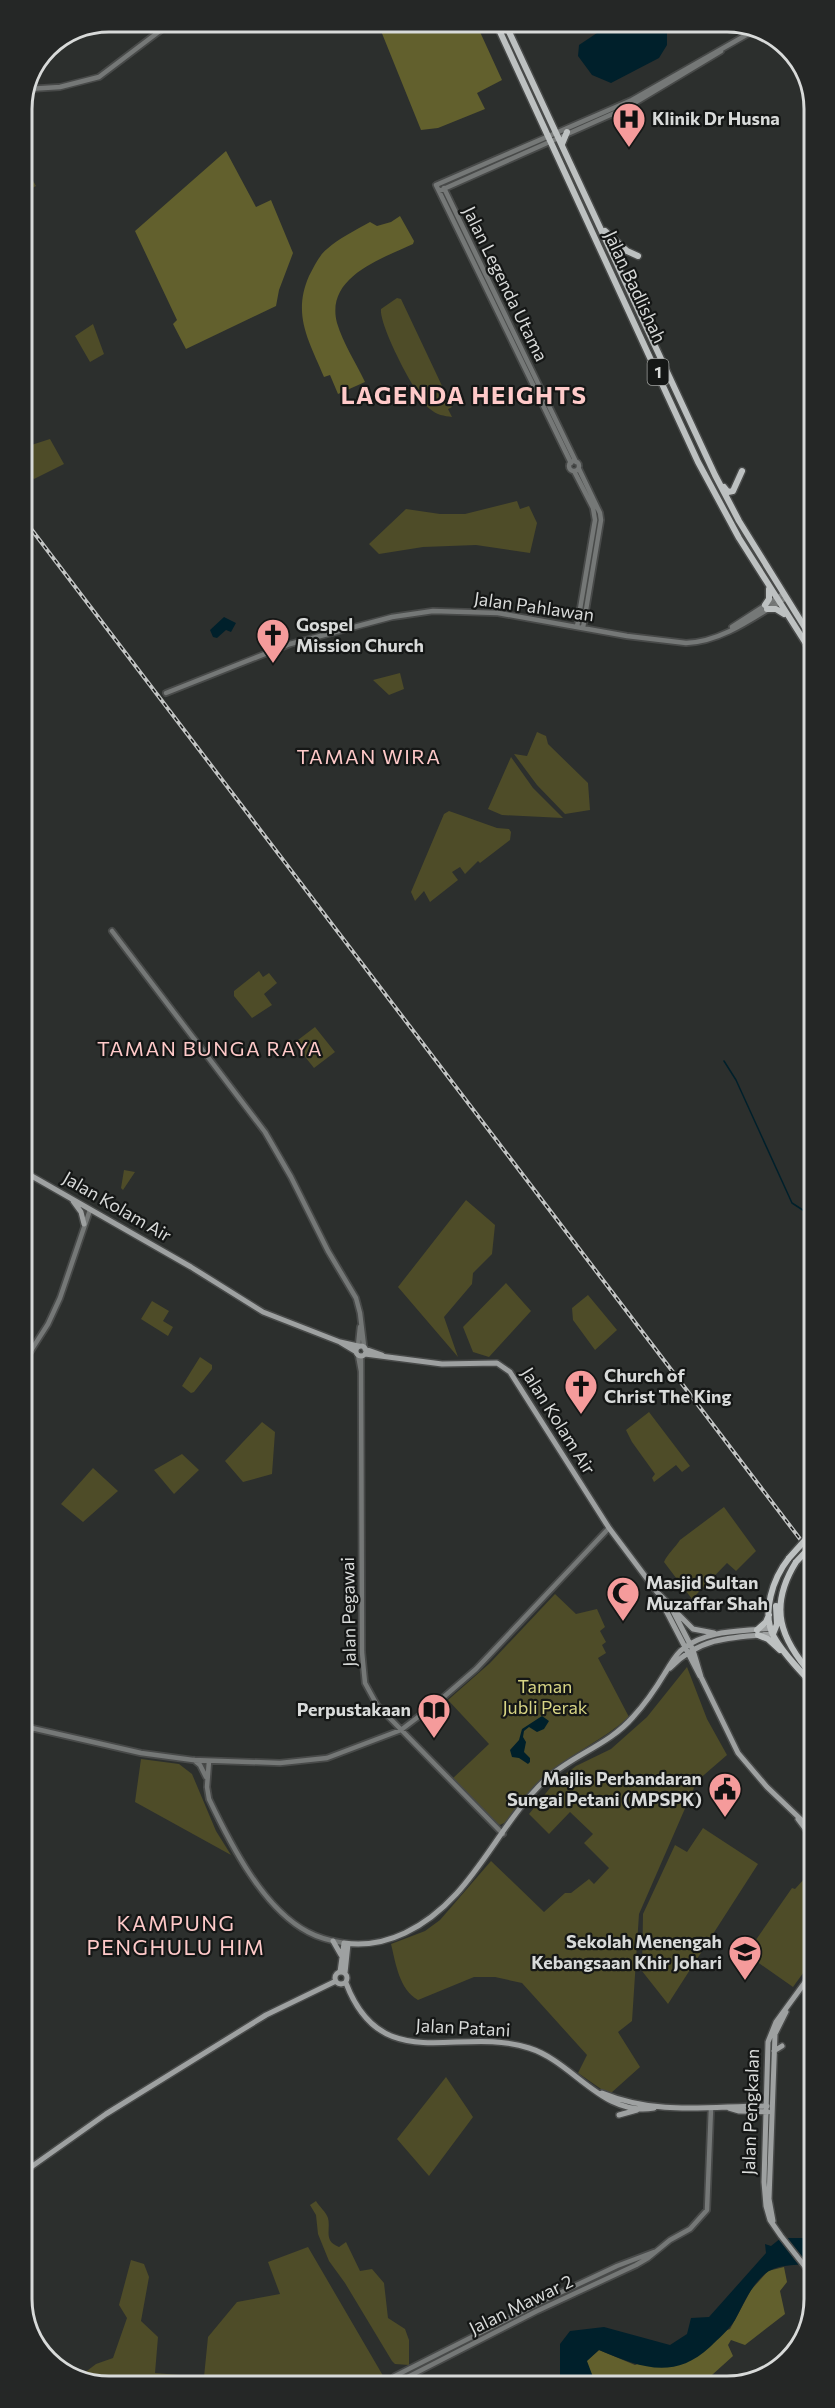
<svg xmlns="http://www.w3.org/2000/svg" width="835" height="2408" font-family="Commissioner,sans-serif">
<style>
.green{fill:#4e4c28}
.forest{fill:#62602d}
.water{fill:#00202b}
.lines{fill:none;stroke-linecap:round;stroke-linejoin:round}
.stream{stroke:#00202b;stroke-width:1.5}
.tertiary-casing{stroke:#484a49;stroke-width:8}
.secondary-casing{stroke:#484a49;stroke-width:8}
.primary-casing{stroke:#484a49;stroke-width:9}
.tertiary{stroke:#757877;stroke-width:4.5}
.secondary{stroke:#9ea1a1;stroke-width:5}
.primary{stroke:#bdc1c1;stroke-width:6}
.rail-casing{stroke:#c2c4c3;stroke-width:4}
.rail{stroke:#151716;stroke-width:1.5;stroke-dasharray:4.5;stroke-linecap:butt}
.primary-bridge-casing{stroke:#484a49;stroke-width:9;stroke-linecap:butt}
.primary-bridge{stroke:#bdc1c1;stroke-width:6}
.labels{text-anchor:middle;stroke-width:4.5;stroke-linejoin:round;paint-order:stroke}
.shield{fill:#151716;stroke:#9ea09e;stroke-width:1.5}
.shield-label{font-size:16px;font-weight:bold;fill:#d8dad9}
.poi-label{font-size:18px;font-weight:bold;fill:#d8dad9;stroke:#151716;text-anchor:start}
.street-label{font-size:18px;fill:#d8dad9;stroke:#151716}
.park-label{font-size:18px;fill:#d7d484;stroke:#151716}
.neighbourhood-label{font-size:20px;letter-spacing:1.5px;fill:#ffcac9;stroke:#151716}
.quarter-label{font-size:21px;letter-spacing:1.5px;fill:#ffcac9;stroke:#151716}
.district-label{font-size:24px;font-weight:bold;letter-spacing:1.5px;fill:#ffcac9;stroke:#151716}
.rim{fill:none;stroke:#d8dad9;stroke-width:3}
</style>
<rect width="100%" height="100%" fill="#2c2f2d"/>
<!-- green -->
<path class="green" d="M 21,160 L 36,186 L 21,194 Z
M 397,298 L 401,299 L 452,407 L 448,409 L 452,417 C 444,416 437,415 430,409 C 417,398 379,326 381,309 Z
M 93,324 L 104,354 L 90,362 L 75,336 Z
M 50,439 L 64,464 L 34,479 L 22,468 L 22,448 Z
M 517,501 L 520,509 L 529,506 L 537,523 L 530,553 L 476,545 L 423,547 L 379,554 L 369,544 L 406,509 L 440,514 L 465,514 Z
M 400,673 L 404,689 L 389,695 L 373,680 Z
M 537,732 L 546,736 L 548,744 L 588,783 L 590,810 L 565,814 L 537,785 L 514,754 L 527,756 Z
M 511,757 L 533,788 L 563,818 L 502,815 L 488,809 Z
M 449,811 L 497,828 L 509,829 L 511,832 L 510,840 L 480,863 L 478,861 L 465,874 L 460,867 L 452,872 L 458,880 L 430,902 L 424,891 L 415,901 L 411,892 L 444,814 Z
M 259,971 L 263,977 L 269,973 L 277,983 L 264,994 L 272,1005 L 252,1018 L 234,996 L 234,991 Z
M 315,1027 L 335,1052 L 314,1068 L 294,1043 Z
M 124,1170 L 135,1172 L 123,1190 L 121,1188 Z
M 466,1200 L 495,1225 L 492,1254 L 473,1273 L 472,1284 L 444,1317 L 458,1357 L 398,1287 Z
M 506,1283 L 531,1311 L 489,1357 L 473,1352 L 463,1327 Z
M 588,1295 L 617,1330 L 595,1350 L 573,1320 L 572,1308 Z
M 152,1301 L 169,1311 L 163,1321 L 173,1327 L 168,1336 L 141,1319 Z
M 200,1357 L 212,1365 L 212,1369 L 194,1392 L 191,1393 L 182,1386 Z
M 649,1412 L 690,1466 L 682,1472 L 676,1465 L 654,1482 L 652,1478 L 655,1474 L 632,1442 L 626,1430 Z
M 262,1422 L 275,1432 L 272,1474 L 243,1482 L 225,1461 Z
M 182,1454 L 199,1470 L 174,1494 L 154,1470 Z
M 93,1468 L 118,1491 L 83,1522 L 61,1504 Z
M 724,1507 L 756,1551 L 736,1571 L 727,1563 L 692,1599 L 664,1562 C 668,1553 675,1548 680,1540 Z
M 555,1594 L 576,1614 L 597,1609 L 605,1627 L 600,1631 L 606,1642 L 602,1645 L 606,1653 L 598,1658 L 629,1717 C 602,1741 568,1755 541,1779 C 528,1791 518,1808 506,1822 L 500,1825 L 494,1822 L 451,1780 L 489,1744 L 448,1700 L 490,1663 Z
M 687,1667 L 707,1719 L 727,1755 L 697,1781 L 639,1914 L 632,2021 L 618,2032 L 640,2067 L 611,2093 L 601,2089 L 578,2073 L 587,2055 L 522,1983 L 495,1977 L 474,1977 L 418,2000 C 399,1989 396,1964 391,1944 L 425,1931 L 440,1920 L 491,1861 L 544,1912 L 565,1893 L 571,1893 L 589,1879 L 594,1884 L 609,1868 L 584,1843 L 593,1834 L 570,1812 L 549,1834 L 529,1814 L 554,1783 L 576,1766 L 611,1749 L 647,1717 Z
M 141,1759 L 179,1764 L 192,1774 L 216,1831 L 231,1855 L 135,1802 Z
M 703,1828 L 758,1864 L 668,2004 L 642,1971 L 643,1914 L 675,1845 L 687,1852 Z
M 813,1875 L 814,1958 L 793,1987 L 746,1954 L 792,1888 L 795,1889 L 805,1878 L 809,1881 Z
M 446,2077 L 473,2117 L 429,2176 L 397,2139 Z
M 316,2201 C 319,2206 326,2212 328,2218 C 331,2230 323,2241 339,2247 L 346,2242 L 360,2271 L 372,2269 L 384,2283 L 388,2318 L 405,2329 L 409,2340 L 409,2365 L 395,2364 L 392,2361 L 345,2283 L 329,2261 L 318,2234 L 316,2215 L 310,2205 Z
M 308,2247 L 389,2386 L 103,2387 L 79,2377 L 96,2364 L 113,2358 L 127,2318 L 119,2305 L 131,2260 L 144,2264 L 149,2277 L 141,2321 L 158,2337 L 155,2373 L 204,2377 L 208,2337 L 237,2302 L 280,2294 L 268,2262 Z"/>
<!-- forest -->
<path class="forest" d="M 377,21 L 475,21 L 502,80 L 477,93 L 485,109 L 438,128 L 421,130 Z
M 226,151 L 256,207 L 271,200 L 293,253 L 279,290 L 276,306 L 186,349 L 173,324 L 177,320 L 135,231 Z
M 400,216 L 414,241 L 413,244 C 381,259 325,277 337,323 C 343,343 356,363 365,382 L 338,394 L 330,375 L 324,377 C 309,341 292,315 309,276 C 314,267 319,255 327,249 C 339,238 356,230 370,222 L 377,226 L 391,222 Z
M 784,2267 L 787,2282 L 780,2291 L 785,2314 L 745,2345 L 731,2340 L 728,2345 L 733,2356 L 702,2384 L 596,2385 L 586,2361 L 599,2350 L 635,2365 L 730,2329 L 751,2290 L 768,2271 Z"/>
<!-- water -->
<path class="water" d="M 615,21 L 667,21 L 667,45 L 659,58 L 611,83 L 592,75 L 578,56 L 579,45 Z
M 224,617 L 236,623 L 231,632 L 226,630 L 217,638 L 213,637 L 210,630 Z
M 542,1716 L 549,1721 L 544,1729 L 537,1732 L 529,1727 L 524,1731 L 523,1737 L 526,1742 L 524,1752 L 530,1758 L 530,1762 L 528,1764 L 519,1758 L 512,1757 L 510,1750 L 519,1740 L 522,1729 Z
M 781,2238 L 814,2238 L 814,2264 C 800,2265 781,2264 769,2271 C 753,2281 743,2305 735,2320 C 728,2331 719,2338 710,2347 C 673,2381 640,2367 599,2350 L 587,2361 L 596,2385 L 560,2385 L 560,2344 L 570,2331 L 604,2327 L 670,2345 L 687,2334 L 691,2318 L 709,2317 L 766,2253 L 765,2244 L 771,2246 Z"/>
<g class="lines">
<!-- stream -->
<path class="stream" d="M 724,1061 L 736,1080 L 792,1203 L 812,1216"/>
<defs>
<path id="tertiary" d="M 28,89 L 60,87 L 99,77 L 173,21
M 444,188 L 576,462
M 439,191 L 626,108 L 721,51
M569 466a5 5 0 1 1 10 0a5 5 0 1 1-10 0Z
M 571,463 L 436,185 L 632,100 L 755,30
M 579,469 L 600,513 L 601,520 L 583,628
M 574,471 L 593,508 L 595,520 L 577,627
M 732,627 L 783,594
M 166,693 L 290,644 L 392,617 L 433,611 L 498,613 L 627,636 L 686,643 C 722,642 756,616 786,598
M 112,931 L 265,1132 L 291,1177 L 328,1251 L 356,1298 L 360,1313 L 364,1346
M 358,1346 L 360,1327
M 358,1355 L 361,1371
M 361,1356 L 362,1652 L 365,1683 L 377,1705 L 503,1834
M 23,1363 L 48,1324 L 60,1298 L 90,1210
M 23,1726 L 141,1753 L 193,1760 L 280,1763 L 327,1758 L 401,1730 L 439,1701 L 476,1669 L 609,1528
M 194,1760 L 200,1765 L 206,1777
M 209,1761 L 207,1787 L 209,1799 C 230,1843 263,1909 308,1932 C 319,1938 331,1941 344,1943
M 398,2382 L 537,2311 L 636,2265 L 648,2258 L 670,2240 L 690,2229 L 707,2210 L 711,2108
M 400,2385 L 395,2376 L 549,2298 L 617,2266 L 654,2252"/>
<path id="secondary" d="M 23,1171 L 191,1267 L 263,1312 L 340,1342 L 355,1351
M 73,1201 L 81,1212 L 84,1224
M 340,1342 L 358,1346
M356 1351a5 5 0 1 1 10 0a5 5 0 1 1-10 0Z
M 365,1349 L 382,1355
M 365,1354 L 442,1364 L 497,1363 L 510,1372 L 609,1528 L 657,1592 L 670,1605 L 693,1650 L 701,1677 L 738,1753 L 767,1787 L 813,1831
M 660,1599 L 700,1676
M 675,1611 L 693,1629 L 714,1633
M 670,1668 C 700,1637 732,1637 773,1634
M 798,1819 L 813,1839
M 333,1941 L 341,1955
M 814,1970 L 776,2022 L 768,2042 L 764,2182 L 766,2206 L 770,2220 L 781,2236 L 814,2278
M335 1978a6 6 0 1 1 12 0a6 6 0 1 1-12 0Z
M 340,1972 L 344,1943 C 365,1946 386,1942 405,1933 C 472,1901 494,1829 545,1780 C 572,1755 609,1745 633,1717 C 645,1704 656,1688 665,1673 C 671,1664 675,1654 684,1648 C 709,1629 742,1632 771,1628
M 345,1973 L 348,1944
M 346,1983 C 382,2078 458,2025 529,2048 C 574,2062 602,2117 654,2108
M 774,2051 L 782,2046
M 602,2093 C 658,2116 710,2106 767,2106
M 729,2108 L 739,2111 L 768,2112
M 619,2115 L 637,2110
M 24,2172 L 106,2114 L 266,2015 L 336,1981
M 773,2221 L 769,2199 L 775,2034 L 786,2012"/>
<path id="primary" d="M 495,21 L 698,462 L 739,538 L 812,653
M 504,21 L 715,475 L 739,521 L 812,639
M 562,144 L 567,132
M 605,231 L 627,251 L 638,256
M 724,487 L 728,492 L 733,491 L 742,471
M 765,605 L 769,599 L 769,589
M 767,609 L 776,609 L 784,614
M 789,1558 C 773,1578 761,1613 774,1637 C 784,1655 800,1670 813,1685
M 796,1562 C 768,1607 780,1639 813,1676
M 757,1630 L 766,1622 L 769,1615
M 773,1634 L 777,1624 L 776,1606
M 758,1635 L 768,1639 L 780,1650"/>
</defs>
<!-- tertiary casing -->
<use href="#tertiary" class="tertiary-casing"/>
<!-- secondary casing -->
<use href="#secondary" class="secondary-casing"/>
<!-- primary casing -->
<use href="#primary" class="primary-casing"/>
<!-- tertiary -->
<use href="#tertiary" class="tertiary"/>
<!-- secondary -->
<use href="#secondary" class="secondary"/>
<!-- primary -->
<use href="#primary" class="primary"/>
<defs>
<path id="rail" d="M 22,517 L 813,1556"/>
</defs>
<!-- rail casing -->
<use href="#rail" class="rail-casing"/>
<!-- rail -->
<use href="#rail" class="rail"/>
<defs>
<path id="primary-bridge" d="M 789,1558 L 807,1538
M 796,1562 L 813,1544"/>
</defs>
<!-- primary-bridge casing -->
<use href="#primary-bridge" class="primary-bridge-casing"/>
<!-- primary-bridge -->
<use href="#primary-bridge" class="primary-bridge"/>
</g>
<!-- icons -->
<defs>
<symbol id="hospital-pin" viewBox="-11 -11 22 30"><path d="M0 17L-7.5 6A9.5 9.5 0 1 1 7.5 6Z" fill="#f59b9b" stroke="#151716"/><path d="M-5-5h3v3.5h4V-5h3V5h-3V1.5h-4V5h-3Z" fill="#111"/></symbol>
<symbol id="church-pin" viewBox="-11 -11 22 30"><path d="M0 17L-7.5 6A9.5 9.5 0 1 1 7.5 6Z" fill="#f59b9b" stroke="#151716"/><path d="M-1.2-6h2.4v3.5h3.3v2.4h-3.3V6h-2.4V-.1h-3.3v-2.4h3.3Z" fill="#111"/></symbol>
<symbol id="mosque-pin" viewBox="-11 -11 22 30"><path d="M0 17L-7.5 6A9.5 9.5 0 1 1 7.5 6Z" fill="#f59b9b" stroke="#151716"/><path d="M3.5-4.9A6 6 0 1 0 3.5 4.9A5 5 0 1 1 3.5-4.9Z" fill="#111"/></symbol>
<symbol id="library-pin" viewBox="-11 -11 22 30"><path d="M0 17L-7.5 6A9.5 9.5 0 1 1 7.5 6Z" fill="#f59b9b" stroke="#151716"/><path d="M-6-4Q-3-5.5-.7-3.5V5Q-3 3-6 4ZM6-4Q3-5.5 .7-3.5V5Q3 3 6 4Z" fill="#111"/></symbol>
<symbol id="civic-pin" viewBox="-11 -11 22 30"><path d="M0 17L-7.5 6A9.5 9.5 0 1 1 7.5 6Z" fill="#f59b9b" stroke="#151716"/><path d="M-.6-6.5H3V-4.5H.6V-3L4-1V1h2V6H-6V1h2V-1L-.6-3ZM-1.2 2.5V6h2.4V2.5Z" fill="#111"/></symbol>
<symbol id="school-pin" viewBox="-11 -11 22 30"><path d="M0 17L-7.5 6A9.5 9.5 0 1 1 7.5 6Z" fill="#f59b9b" stroke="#151716"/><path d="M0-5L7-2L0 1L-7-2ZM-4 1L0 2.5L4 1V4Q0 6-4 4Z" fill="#111"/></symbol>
</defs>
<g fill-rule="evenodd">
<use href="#hospital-pin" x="610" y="100" width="38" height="52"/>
<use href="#church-pin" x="254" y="616" width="38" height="52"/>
<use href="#church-pin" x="562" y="1367" width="38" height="52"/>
<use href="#mosque-pin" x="604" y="1574" width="38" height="52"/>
<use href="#library-pin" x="415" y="1691" width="38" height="52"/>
<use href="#civic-pin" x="706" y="1770" width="38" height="52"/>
<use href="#school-pin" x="726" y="1933" width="38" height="52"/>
</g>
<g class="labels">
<!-- shield labels -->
<rect class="shield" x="647.5" y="359" width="21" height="26" rx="4.5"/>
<g class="shield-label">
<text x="658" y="378">1</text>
</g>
<!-- poi labels -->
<g class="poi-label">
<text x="652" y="125">Klinik Dr Husna</text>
<text x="296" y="631">Gospel<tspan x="296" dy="21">Mission Church</tspan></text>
<text x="604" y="1382">Church of<tspan x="604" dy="21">Christ The King</tspan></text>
<text x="646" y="1589">Masjid Sultan<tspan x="646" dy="21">Muzaffar Shah</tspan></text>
<text x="411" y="1716" text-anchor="end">Perpustakaan</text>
<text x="702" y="1785" text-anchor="end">Majlis Perbandaran<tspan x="702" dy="21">Sungai Petani (MPSPK)</tspan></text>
<text x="722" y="1948" text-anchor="end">Sekolah Menengah<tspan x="722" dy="21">Kebangsaan Khir Johari</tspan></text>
</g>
<!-- street labels -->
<g class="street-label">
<text transform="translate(505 284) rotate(64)" y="6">Jalan Legenda Utama</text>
<text transform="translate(635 287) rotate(65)" y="6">Jalan Badlishah</text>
<text transform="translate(534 607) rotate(8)" y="6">Jalan Pahlawan</text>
<text transform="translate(117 1207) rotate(30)" y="6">Jalan Kolam Air</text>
<text transform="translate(558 1421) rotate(58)" y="6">Jalan Kolam Air</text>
<text transform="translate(349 1612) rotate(-91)" y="6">Jalan Pegawai</text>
<text transform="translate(463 2028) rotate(3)" y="6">Jalan Patani</text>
<text transform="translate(751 2112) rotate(-88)" y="6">Jalan Pengkalan</text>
<text transform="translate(521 2305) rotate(-26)" y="6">Jalan Mawar 2</text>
</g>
<!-- park labels -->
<g class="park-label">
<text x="545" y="1693">Taman<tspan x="545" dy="21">Jubli Perak</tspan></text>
</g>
<!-- neighbourhood labels -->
<g class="neighbourhood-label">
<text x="369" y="764">TAMAN WIRA</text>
<text x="210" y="1056">TAMAN BUNGA RAYA</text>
</g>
<!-- quarter labels -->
<g class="quarter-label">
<text x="176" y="1931">KAMPUNG<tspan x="176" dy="24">PENGHULU HIM</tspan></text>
</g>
<!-- district labels -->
<g class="district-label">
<text x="464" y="404">LAGENDA HEIGHTS</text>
</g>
</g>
<!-- crop -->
<path d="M0 0H835V2408H0ZM109 32H727A77 77 0 0 1 804 109V2299A77 77 0 0 1 727 2376H109A77 77 0 0 1 32 2299V109A77 77 0 0 1 109 32Z" fill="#252726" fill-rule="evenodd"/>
<path class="rim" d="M109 32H727A77 77 0 0 1 804 109V2299A77 77 0 0 1 727 2376H109A77 77 0 0 1 32 2299V109A77 77 0 0 1 109 32Z"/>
</svg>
